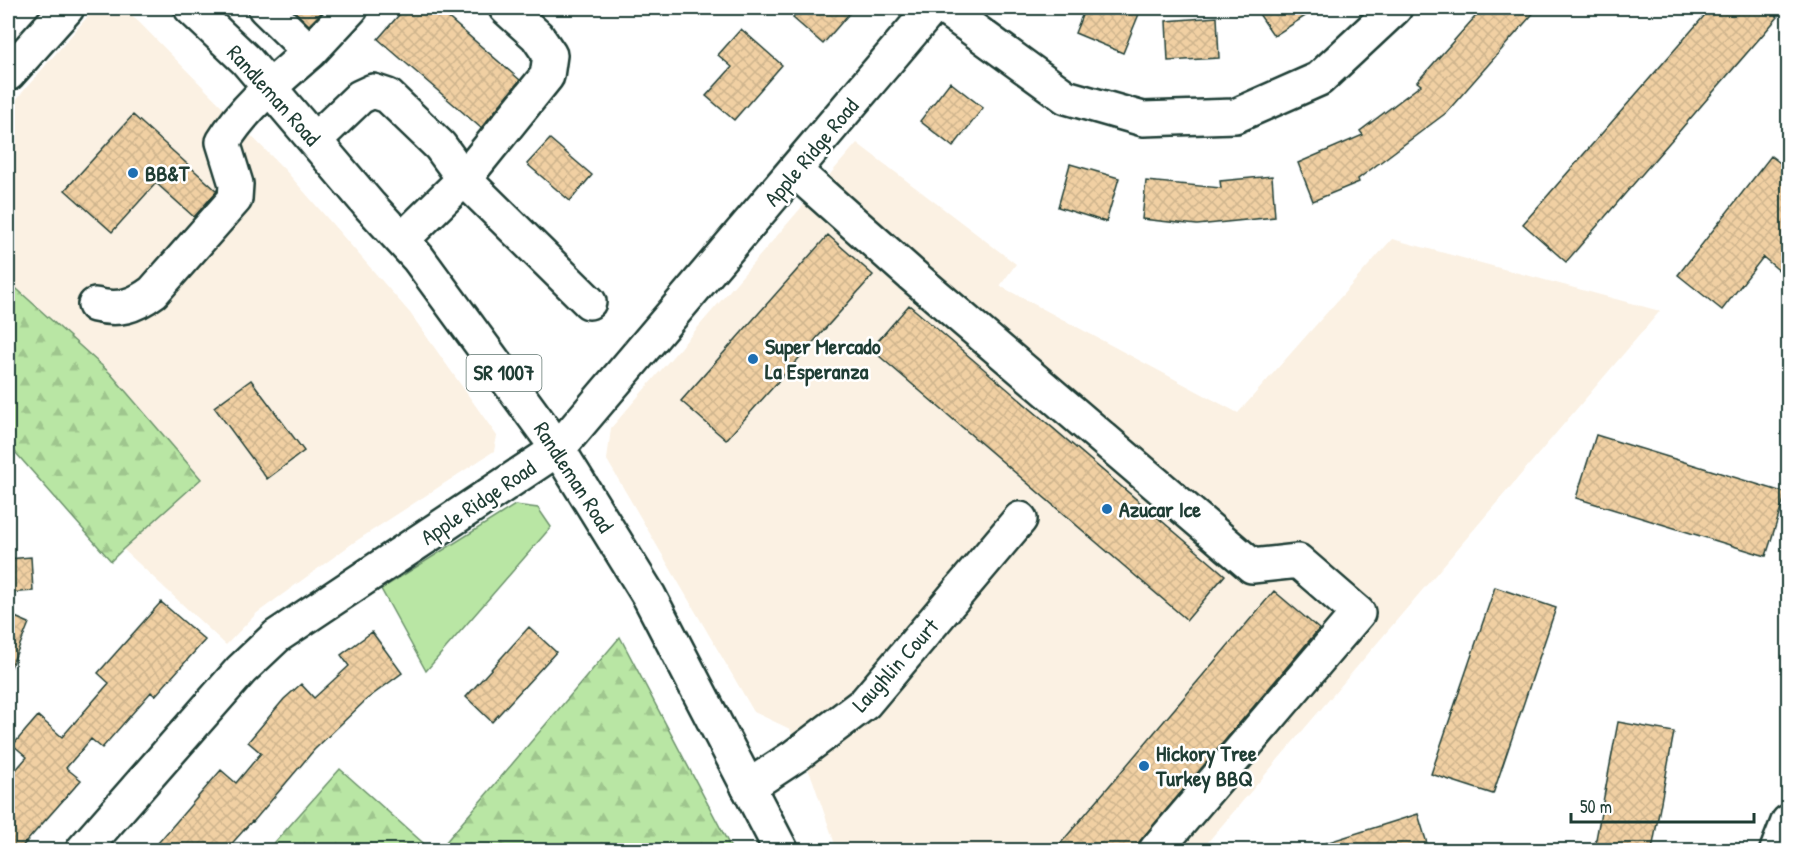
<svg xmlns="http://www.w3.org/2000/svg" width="1796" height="858" font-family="'Patrick Hand',sans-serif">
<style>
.built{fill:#fbf1e3}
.grass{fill:#b9e6a4;stroke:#6c926c;stroke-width:1.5}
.forest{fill:url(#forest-firs);stroke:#6c926c;stroke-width:1.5}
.building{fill:url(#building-cross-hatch);stroke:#1f3d34;stroke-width:1.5}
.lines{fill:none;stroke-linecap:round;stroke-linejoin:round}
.minor-casing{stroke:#1f3d34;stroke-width:38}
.major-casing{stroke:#1f3d34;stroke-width:38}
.minor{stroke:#fff;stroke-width:33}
.major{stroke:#fff;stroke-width:33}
.poi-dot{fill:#1f6fb2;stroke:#fff;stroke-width:2}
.labels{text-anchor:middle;stroke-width:5;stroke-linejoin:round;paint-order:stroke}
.shield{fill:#fff;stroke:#627771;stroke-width:1.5}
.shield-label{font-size:21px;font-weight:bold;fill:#1f3d34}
.street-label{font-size:22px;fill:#1f3d34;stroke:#fff}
.poi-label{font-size:22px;font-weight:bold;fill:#1f3d34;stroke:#fff;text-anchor:start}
</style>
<defs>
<pattern id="forest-firs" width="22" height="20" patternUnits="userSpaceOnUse" patternTransform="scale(1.5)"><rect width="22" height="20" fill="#b9e6a4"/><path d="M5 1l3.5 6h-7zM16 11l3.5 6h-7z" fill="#9fc68e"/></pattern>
<pattern id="building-cross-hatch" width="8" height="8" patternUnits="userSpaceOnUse" patternTransform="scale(1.5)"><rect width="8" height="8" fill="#f1d0a3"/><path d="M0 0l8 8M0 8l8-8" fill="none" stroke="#ceb48d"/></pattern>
</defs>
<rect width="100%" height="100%" fill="#fff"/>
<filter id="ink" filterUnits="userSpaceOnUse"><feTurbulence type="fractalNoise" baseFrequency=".0167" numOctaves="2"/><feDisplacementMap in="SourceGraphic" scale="12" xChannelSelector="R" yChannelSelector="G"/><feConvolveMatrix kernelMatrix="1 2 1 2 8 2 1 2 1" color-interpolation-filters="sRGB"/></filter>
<g filter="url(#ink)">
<!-- built -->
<path class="built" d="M 95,8 L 125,8 L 286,171 L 410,313 L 497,436 L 494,451 L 353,543 L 257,613 L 226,645 L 123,549 L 201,479 L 110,373 L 8,281 L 8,109 Z
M 857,143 L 1016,264 L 1000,286 L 1238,413 L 1392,239 L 1660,311 L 1201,850 L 837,850 L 812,778 L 790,729 L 754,712 L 607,460 L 611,428 Z"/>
<!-- grass -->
<path class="grass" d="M 515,505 L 538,508 L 551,527 L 426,671 L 381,589 Z"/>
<!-- forest -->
<path class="forest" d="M 8,281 L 110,373 L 201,479 L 123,549 L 111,561 L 8,444 Z
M 620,637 L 732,850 L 439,850 Z
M 340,769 L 431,850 L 268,850 Z"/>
<!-- building -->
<path class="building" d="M 291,8 L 326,8 L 309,25 Z
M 405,8 L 437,8 L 520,80 L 481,128 L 378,39 Z
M 803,8 L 854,8 L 823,44 L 793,18 Z
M 1085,8 L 1122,8 L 1139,14 L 1123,53 L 1075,33 Z
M 1255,8 L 1318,8 L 1274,36 Z
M 1483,8 L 1538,8 L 1446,113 L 1358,179 L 1359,182 L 1313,201 L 1298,163 L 1363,135 L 1360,131 L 1421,85 L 1417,82 Z
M 1711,8 L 1767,8 L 1778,17 L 1566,262 L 1523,224 Z
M 1217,17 L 1219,58 L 1168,61 L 1166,21 Z
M 741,29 L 782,65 L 734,120 L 706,96 L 732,67 L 718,55 Z
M 950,82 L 983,108 L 953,147 L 920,121 Z
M 133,115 L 217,191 L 194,217 L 156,183 L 112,232 L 65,190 Z
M 550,139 L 592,175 L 570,201 L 527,164 Z
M 1771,156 L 1788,169 L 1788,278 L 1763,257 L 1722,310 L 1678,275 Z
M 1070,164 L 1119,178 L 1106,222 L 1058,207 Z
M 1272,176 L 1275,217 L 1197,225 L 1142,219 L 1146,181 L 1221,188 L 1220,181 Z
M 828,235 L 873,275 L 726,440 L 681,401 Z
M 909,305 L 1225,575 L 1187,620 L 871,349 Z
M 251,380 L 304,451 L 267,479 L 214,407 Z
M 1596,435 L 1786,493 L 1766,556 L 1576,498 Z
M 31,557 L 33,591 L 8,593 L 8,559 Z
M 1495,587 L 1556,608 L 1493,794 L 1431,774 Z
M 1274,591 L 1319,629 L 1140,841 L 1132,850 L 1055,850 Z
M 161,602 L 205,640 L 155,696 L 151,692 L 102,748 L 91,739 L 66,768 L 81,780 L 19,850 L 8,850 L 8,779 L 27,757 L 13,745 L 38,716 L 62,737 L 109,683 L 98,673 Z
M 8,614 L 29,623 L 8,674 Z
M 529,627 L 556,652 L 492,722 L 466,697 Z
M 372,632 L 402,673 L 367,699 L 314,750 L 253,822 L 252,821 L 226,850 L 152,850 L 221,770 L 236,783 L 261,753 L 248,742 L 284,699 L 301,684 L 314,698 L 349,666 L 341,655 Z
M 1618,722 L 1674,732 L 1652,850 L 1594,850 Z
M 1418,814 L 1429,850 L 1316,850 L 1316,846 Z"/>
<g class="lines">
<defs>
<path id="minor" d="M 944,8 L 1066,97 L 1143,119 L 1235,116 L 1319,79 L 1395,8
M 310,52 L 351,8
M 8,74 L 67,8
M 315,140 L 360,97 L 373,91 L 388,96 L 440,146 L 464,179 L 589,302
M 795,171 L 912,275 L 1252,566 L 1298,561 L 1358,613 L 1156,850
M 402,240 L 464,179 L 547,76 L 550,55 L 537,36 L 506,8
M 95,305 C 119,311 134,306 153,292 L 235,199 L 236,184 L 223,142 C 244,107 279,79 310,52 L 265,8
M 748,787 L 795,756 L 865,703 L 1020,519
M 83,850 L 241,670 L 277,636 L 558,449 L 932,8
M 1777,850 L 1788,822"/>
<path id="major" d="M 191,8 L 246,60 L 370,206 L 418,258 L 558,449 L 649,596 L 781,850"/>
</defs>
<!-- minor casing -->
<use href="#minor" class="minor-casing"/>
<!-- major casing -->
<use href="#major" class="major-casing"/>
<!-- minor -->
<use href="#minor" class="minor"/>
<!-- major -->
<use href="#major" class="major"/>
</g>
</g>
<!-- markers -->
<g class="poi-dot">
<circle cx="133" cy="173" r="6"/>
<circle cx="753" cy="359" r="6"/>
<circle cx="1107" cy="509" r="6"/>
<circle cx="1144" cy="766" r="6"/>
</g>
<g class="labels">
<!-- shield labels -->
<rect class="shield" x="466.5" y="355" width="75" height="36" rx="4.5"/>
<g class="shield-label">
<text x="504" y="380">SR 1007</text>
</g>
<!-- street labels -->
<g class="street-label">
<text transform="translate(274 95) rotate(48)" y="8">Randleman Road</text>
<text transform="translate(811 152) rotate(-50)" y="8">Apple Ridge Road</text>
<text transform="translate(574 477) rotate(57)" y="8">Randleman Road</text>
<text transform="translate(478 502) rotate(-34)" y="8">Apple Ridge Road</text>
<text transform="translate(895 665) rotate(-48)" y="8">Laughlin Court</text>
</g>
<!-- poi labels -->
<g class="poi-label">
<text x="145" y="181">BB&amp;T</text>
<text x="765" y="354">Super Mercado<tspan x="765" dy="25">La Esperanza</tspan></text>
<text x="1119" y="517">Azucar Ice</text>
<text x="1156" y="761">Hickory Tree<tspan x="1156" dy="25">Turkey BBQ</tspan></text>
</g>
</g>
<!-- margin -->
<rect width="1796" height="858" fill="none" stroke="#fff" stroke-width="30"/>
<rect x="15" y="15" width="1766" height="828" fill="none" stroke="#1f3d34" stroke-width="2" filter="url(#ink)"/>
<!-- scale -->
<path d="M1571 813v9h183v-9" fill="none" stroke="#1f3d34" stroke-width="3"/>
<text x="1580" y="813" font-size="18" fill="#1f3d34" stroke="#ffffff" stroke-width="4.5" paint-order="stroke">50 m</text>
</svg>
